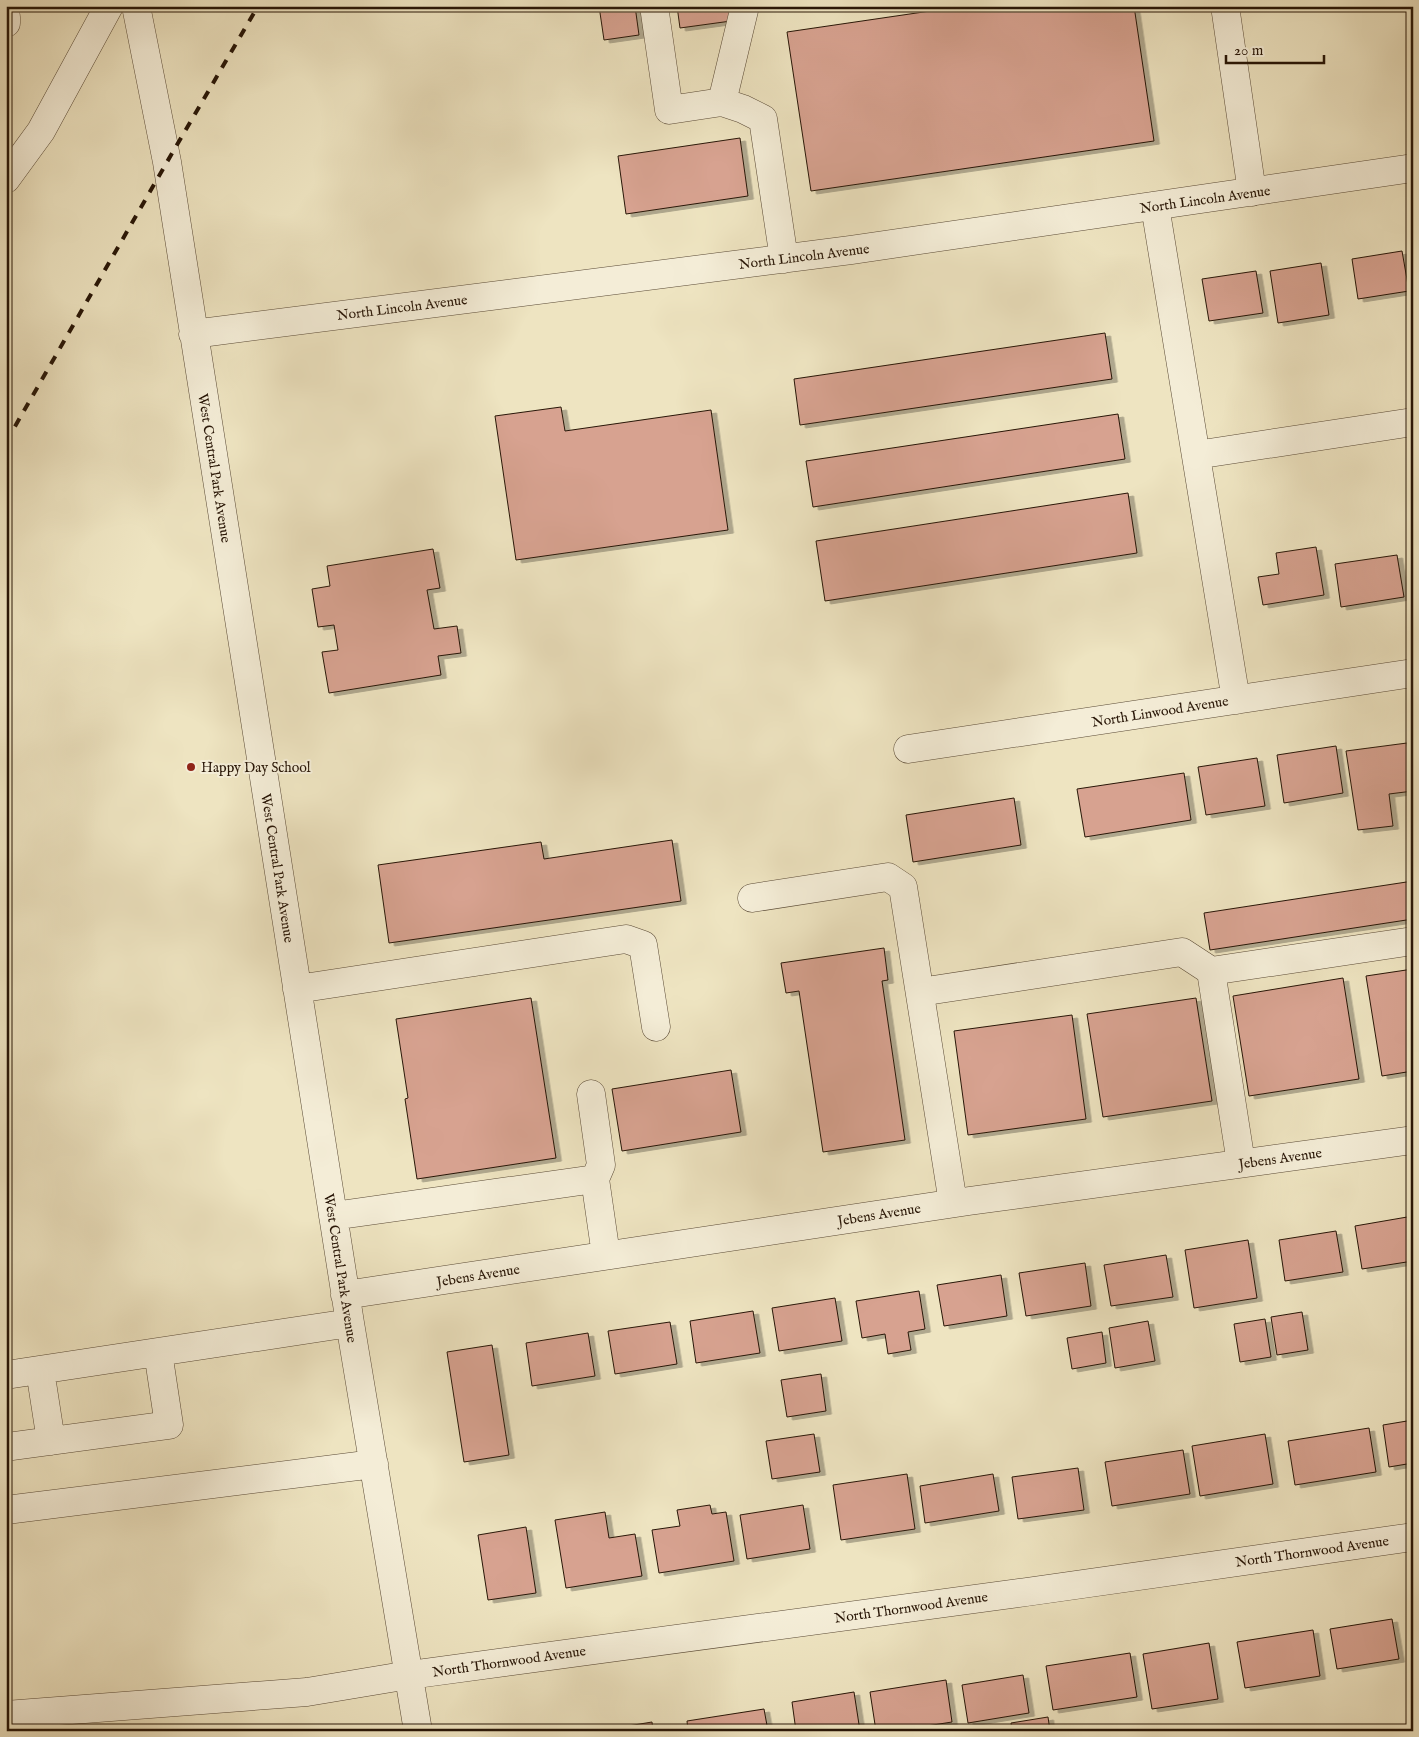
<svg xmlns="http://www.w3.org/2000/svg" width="1419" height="1737" font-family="'IM FELL English',serif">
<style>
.building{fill:#d7a290;stroke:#281607;filter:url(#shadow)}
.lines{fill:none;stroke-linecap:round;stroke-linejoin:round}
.minor-casing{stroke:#5a4a36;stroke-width:29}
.minor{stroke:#f4edd7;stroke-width:28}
.rail{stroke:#281607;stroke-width:4;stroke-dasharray:9 9;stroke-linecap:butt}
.poi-dot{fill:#8f2418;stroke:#f4edd7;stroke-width:2}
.labels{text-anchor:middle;stroke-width:4;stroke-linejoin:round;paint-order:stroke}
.street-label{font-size:14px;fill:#281607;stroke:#f4edd7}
.poi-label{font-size:14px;fill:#281607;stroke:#f4edd7;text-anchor:start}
</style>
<defs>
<filter id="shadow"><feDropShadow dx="5.5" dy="3" stdDeviation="0" flood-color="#0004"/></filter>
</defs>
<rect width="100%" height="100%" fill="#eee4c1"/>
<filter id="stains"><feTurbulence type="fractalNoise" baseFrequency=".004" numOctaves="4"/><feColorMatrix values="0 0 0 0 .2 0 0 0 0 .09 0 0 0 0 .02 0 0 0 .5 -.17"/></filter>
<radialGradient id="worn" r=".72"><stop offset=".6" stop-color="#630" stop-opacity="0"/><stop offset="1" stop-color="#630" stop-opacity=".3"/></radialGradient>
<!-- building -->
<path class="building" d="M 599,6 L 635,6 L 639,35 L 604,40 Z
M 677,6 L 729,6 L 731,21 L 680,28 Z
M 936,6 L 1134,6 L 1154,141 L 811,191 L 787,32 L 937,10 Z
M 740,138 L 748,196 L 626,214 L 618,156 Z
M 1402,251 L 1409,291 L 1358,299 L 1352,259 Z
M 1321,263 L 1329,315 L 1278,323 L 1270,271 Z
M 1256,271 L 1263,313 L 1209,321 L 1202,279 Z
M 1105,333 L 1112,379 L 800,425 L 794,379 Z
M 561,407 L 565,431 L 711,410 L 728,530 L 516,560 L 495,416 Z
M 1118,414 L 1125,459 L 813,507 L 806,461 Z
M 1128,493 L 1137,553 L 825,601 L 816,541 Z
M 1316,547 L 1324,595 L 1263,605 L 1258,577 L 1279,574 L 1276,553 Z
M 433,549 L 440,588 L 427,590 L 434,629 L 457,626 L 461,653 L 438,656 L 441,675 L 329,693 L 322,652 L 338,650 L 334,625 L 318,627 L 312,589 L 330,586 L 327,566 Z
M 1397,555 L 1404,597 L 1341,607 L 1335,564 Z
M 1407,743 L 1413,791 L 1389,794 L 1393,826 L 1358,830 L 1346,751 Z
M 1336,746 L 1343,793 L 1284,803 L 1277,755 Z
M 1257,758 L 1265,806 L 1206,815 L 1198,767 Z
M 1184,773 L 1191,820 L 1085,837 L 1077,789 Z
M 1014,798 L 1021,845 L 913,862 L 906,815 Z
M 672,840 L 681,901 L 389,943 L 378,865 L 541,842 L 544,859 Z
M 1413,881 L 1413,919 L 1210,950 L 1204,913 Z
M 884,948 L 888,980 L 882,981 L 905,1140 L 823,1152 L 799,991 L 786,993 L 781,963 Z
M 1413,969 L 1413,1071 L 1382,1076 L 1366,976 Z
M 1343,978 L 1359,1079 L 1249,1096 L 1233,996 Z
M 531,998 L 556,1158 L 417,1179 L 405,1099 L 408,1098 L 396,1019 Z
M 1196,998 L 1212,1101 L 1103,1117 L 1087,1014 Z
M 1072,1015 L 1086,1119 L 968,1135 L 954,1031 Z
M 731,1070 L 741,1132 L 622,1151 L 612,1089 Z
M 1413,1216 L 1413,1261 L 1362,1269 L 1355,1226 Z
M 1336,1231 L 1343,1272 L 1285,1281 L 1279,1240 Z
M 1248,1240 L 1257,1298 L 1194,1308 L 1185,1250 Z
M 1166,1255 L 1173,1297 L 1111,1306 L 1104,1265 Z
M 1085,1263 L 1091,1306 L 1026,1316 L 1019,1273 Z
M 1001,1275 L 1007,1316 L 944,1326 L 937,1285 Z
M 919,1291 L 925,1329 L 908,1332 L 911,1350 L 888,1354 L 885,1334 L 862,1338 L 856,1301 Z
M 835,1298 L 842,1341 L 779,1351 L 772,1308 Z
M 753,1311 L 760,1353 L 696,1363 L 690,1321 Z
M 1302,1312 L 1308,1350 L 1277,1355 L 1271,1317 Z
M 1265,1319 L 1271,1357 L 1240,1362 L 1234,1324 Z
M 1148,1321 L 1155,1361 L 1115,1368 L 1109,1328 Z
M 670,1322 L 677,1364 L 615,1374 L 608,1331 Z
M 1102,1332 L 1106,1363 L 1072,1369 L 1067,1338 Z
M 588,1333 L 595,1376 L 532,1386 L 526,1343 Z
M 492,1345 L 509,1455 L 464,1462 L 447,1352 Z
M 821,1374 L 826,1411 L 787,1417 L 781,1380 Z
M 1413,1420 L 1413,1463 L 1389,1467 L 1383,1425 Z
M 1369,1428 L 1376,1472 L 1295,1485 L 1288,1441 Z
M 814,1434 L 820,1472 L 772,1479 L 766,1441 Z
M 1265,1434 L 1273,1484 L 1200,1496 L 1192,1446 Z
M 1183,1450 L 1190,1494 L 1112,1506 L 1105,1462 Z
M 1078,1468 L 1084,1510 L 1018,1519 L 1012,1477 Z
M 907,1474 L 915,1529 L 841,1540 L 833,1485 Z
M 993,1474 L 999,1511 L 925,1523 L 920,1486 Z
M 710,1505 L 712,1514 L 726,1512 L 734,1561 L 659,1573 L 652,1530 L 680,1526 L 677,1510 Z
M 803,1505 L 810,1549 L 747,1559 L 740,1515 Z
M 605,1512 L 609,1538 L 635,1534 L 642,1576 L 566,1588 L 555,1520 Z
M 526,1527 L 536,1593 L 488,1600 L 478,1535 Z
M 1392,1619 L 1399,1659 L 1337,1669 L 1330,1629 Z
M 1313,1630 L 1320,1676 L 1245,1688 L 1237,1642 Z
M 1209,1643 L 1218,1699 L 1152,1709 L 1143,1654 Z
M 1130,1653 L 1137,1697 L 1053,1710 L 1046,1666 Z
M 1023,1675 L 1029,1713 L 968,1723 L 962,1685 Z
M 946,1680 L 952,1722 L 895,1731 L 876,1731 L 870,1692 Z
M 854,1692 L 860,1731 L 796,1731 L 792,1702 Z
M 764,1709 L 768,1731 L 688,1731 L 687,1721 Z
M 1048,1717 L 1050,1731 L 1012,1731 L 1011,1723 Z
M 652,1722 L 653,1731 L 598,1731 Z"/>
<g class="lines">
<defs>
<path id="minor" d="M 136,6 L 167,162 L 350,1323 L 418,1731
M 654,6 L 669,110 L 722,102 L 745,6
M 1225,6 L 1252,192
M 6,17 L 6,23
M 722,102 L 743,109 L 763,119 L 784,259
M 6,179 L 41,131 L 109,6
M 1155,206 L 1236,700
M 193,334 L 851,250 L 1413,168
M 1196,455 L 1413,422
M 908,749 L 1413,673
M 752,898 L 888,877 L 903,887 L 953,1203
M 297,989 L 626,939 L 643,945 L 656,1027
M 920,992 L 1182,952 L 1211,971
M 1241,1163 L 1211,971 L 1413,941
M 595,1179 L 606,1255
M 333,1216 L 595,1179 L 601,1165 L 591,1094
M 345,1295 L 969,1201 L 1413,1140
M 40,1370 L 51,1441
M 6,1375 L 350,1323
M 6,1447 L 169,1425 L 158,1352
M 6,1510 L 374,1464
M 6,1715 L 307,1692 L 409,1675 L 1026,1592 L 1413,1537"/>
</defs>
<!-- minor casing -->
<use href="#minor" class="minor-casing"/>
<!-- minor -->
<use href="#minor" class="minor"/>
<!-- rail -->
<path class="rail" d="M 6,442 L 167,162 L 258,6"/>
</g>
<!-- markers -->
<circle class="poi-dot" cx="191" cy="767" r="5"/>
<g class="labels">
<!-- street labels -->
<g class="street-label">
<text transform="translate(1205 199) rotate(-8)" y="5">North Lincoln Avenue</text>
<text transform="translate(804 256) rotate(-7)" y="5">North Lincoln Avenue</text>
<text transform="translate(402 307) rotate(-7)" y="5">North Lincoln Avenue</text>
<text transform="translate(215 468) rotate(81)" y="5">West Central Park Avenue</text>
<text transform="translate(1160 711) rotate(-9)" y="5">North Linwood Avenue</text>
<text transform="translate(278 868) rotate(81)" y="5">West Central Park Avenue</text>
<text transform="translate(1280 1158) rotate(-8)" y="5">Jebens Avenue</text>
<text transform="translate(879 1214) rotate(-9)" y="5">Jebens Avenue</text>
<text transform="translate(341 1268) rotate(81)" y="5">West Central Park Avenue</text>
<text transform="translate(478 1275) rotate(-9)" y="5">Jebens Avenue</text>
<text transform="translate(1312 1551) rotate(-8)" y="5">North Thornwood Avenue</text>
<text transform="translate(911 1607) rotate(-8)" y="5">North Thornwood Avenue</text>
<text transform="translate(509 1661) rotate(-8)" y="5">North Thornwood Avenue</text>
</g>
<!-- poi labels -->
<g class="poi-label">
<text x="201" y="772">Happy Day School</text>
</g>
</g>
<!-- margin -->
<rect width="1419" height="1737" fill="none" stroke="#eee4c1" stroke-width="25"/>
<rect x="8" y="8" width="1404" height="1722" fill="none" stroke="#281607" stroke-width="2.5"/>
<rect x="12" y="12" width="1394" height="1712" fill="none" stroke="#281607"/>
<!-- scale -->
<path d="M1226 55v8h98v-8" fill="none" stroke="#281607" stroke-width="2.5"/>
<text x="1234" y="55" font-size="15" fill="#281607" stroke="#f4edd7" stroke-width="4" paint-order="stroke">20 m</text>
<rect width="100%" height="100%" filter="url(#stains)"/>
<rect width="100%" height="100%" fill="url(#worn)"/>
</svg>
